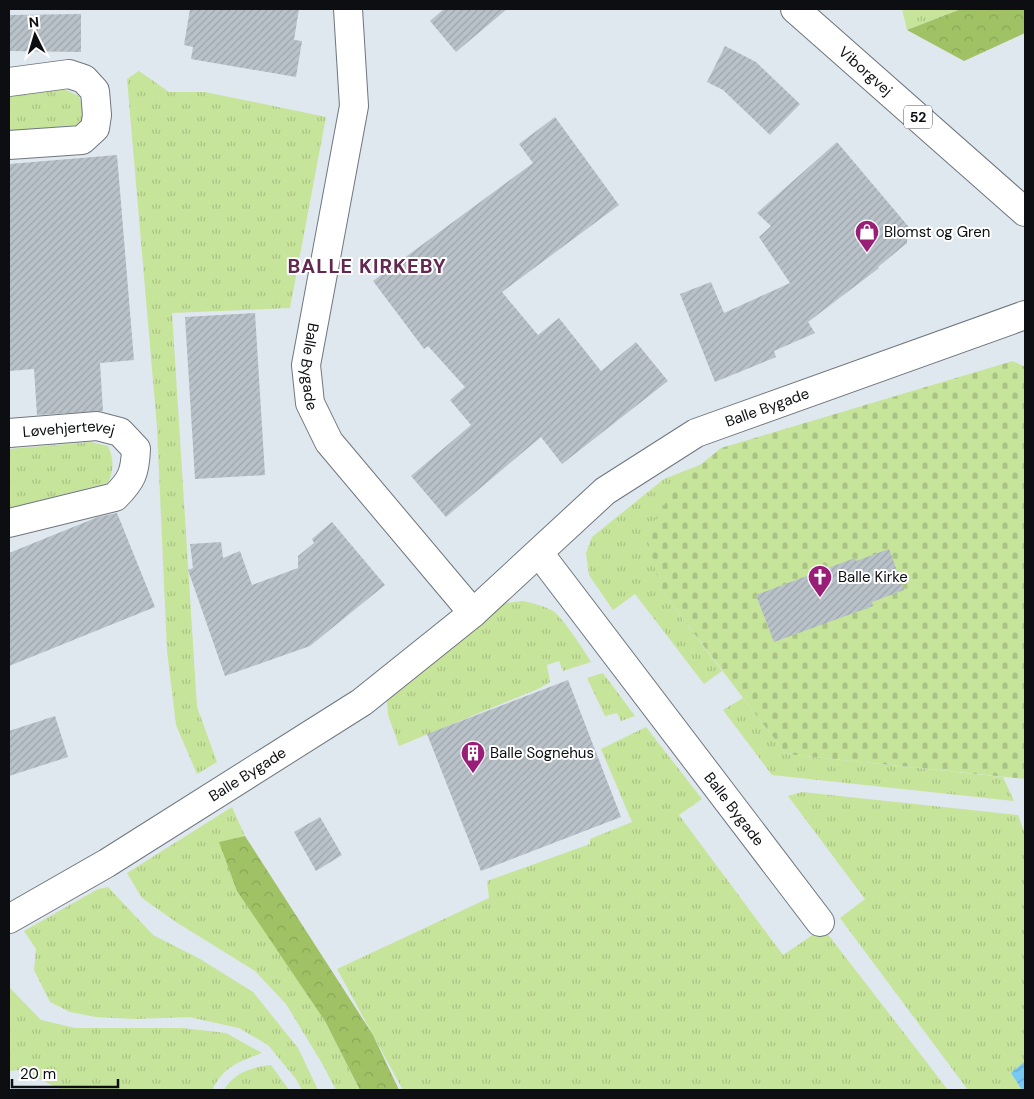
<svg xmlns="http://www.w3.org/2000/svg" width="1034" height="1099" font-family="'DM Sans',sans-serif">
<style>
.grass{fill:url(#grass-tufts)}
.forest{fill:url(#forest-crowns)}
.cemetery{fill:url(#cemetery-stones)}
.water{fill:url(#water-waves)}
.building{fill:url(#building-hatch)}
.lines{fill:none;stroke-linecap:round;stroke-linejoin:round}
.minor-casing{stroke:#6f767e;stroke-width:30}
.major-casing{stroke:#6f767e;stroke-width:30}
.minor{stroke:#fff;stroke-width:28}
.major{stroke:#fff;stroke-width:28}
.labels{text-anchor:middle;stroke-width:4;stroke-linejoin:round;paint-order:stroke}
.shield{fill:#fff;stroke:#555658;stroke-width:1}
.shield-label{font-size:14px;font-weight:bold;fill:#0c0e11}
.street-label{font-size:15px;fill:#0c0e11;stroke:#fff}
.poi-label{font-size:15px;fill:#0c0e11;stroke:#fff;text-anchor:start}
.district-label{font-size:20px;font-weight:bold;letter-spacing:1px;fill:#632850;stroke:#fff}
</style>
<defs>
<pattern id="grass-tufts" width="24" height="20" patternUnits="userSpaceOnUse" patternTransform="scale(1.25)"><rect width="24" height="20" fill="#c7e49b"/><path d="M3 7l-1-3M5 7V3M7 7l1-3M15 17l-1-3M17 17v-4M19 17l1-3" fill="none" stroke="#aac284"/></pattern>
<pattern id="forest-crowns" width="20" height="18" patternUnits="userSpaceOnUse" patternTransform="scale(1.25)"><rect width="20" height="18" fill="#a0c265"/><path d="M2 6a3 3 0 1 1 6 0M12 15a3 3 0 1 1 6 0" fill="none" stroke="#89a657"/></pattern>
<pattern id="cemetery-stones" width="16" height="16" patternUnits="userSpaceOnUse" patternTransform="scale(1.25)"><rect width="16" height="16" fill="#c7e49b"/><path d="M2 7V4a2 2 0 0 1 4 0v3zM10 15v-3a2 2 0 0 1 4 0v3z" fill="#aac284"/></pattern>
<pattern id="water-waves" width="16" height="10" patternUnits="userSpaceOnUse" patternTransform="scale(1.25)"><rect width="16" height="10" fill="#75c9f3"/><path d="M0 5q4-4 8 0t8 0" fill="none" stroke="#64abcf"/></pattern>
<pattern id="building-hatch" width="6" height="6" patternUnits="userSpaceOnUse" patternTransform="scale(1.25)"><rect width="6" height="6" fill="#b9c1c9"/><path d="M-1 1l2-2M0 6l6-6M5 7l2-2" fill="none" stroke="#9ea5ac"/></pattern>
</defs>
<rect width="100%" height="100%" fill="#dfe7ef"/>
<!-- grass -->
<path class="grass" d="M 902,9 L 961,9 L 907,30 Z
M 139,71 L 169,92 L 205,92 L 326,117 L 290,308 L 172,313 L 197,707 L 217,762 L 197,774 L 176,725 L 167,651 L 157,427 L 127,79 Z
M 61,88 L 79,96 L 85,118 L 77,125 L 9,131 L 9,95 Z
M 91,442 L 108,446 C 114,460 114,469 108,483 L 9,508 L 9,449 Z
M 702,464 L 678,483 L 661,590 L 722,671 L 704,684 L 635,594 L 613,610 L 589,575 L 586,553 L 592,537 L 664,479 Z
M 523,601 C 533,603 544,606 553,611 C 563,618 584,650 591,662 L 563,671 L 559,661 L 547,665 L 550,682 L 540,688 L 399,746 L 388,715 L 387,700 L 487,615 L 506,603 Z
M 603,673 L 635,716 L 621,721 L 617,713 L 605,716 L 587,678 Z
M 743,698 L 786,754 L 1003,777 L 1014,801 L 772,775 L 723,710 Z
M 646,727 L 702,799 L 679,815 L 783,955 L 823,928 L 948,1090 L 403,1090 L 337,969 L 489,898 L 487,881 L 590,844 L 590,839 L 632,822 L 601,749 Z
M 802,792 L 1018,815 L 1025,834 L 1025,1061 L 1011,1073 L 1022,1090 L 968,1090 L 840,918 L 865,899 L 788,796 Z
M 232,807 L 245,836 L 220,842 L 325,1021 L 360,1090 L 336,1090 L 323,1065 L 286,1004 L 255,971 L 176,922 L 142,898 L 127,873 Z
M 108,887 L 153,935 L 200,959 L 253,992 L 298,1048 L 318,1090 L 302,1090 L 296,1079 L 268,1045 L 239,1028 L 189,1017 L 135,1019 L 96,1017 L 70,1012 L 50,1002 L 34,970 L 36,949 L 24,931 L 98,889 Z
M 9,987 L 41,1020 L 75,1028 L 183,1028 L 226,1033 L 262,1053 C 236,1063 225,1066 212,1090 L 62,1090 L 21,1070 L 9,1071 Z
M 271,1065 L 289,1090 L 224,1090 C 234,1073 252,1067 271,1065 Z"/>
<!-- forest -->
<path class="forest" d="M 961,9 L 1025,9 L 1025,33 L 964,61 L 907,30 Z
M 245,836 L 373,1035 L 399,1090 L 360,1090 L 325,1021 L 237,891 L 219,842 Z"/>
<!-- cemetery -->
<path class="cemetery" d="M 1013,361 L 1025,367 L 1025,779 L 786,754 L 661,590 L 646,534 L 678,483 L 721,448 Z"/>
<!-- water -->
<path class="water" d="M 1025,1061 L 1025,1090 L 1022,1090 L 1011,1073 Z"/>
<!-- building -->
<path class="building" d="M 190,9 L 299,9 L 294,40 L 302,41 L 296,77 L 191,59 L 193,47 L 184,45 Z
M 444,9 L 507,9 L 456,52 L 430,21 Z
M 81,14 L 81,52 L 9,51 L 9,15 Z
M 725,46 L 756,62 L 800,104 L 770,135 L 723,90 L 707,82 Z
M 555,117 L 619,205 L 502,292 L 538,335 L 559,318 L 601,371 L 636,342 L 668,381 L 562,464 L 541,437 L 446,517 L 411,476 L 471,425 L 450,400 L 465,387 L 428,346 L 424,349 L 373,281 L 533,163 L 519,144 Z
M 837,142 L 908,226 L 907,243 L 878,267 L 879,268 L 808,322 L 815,333 L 774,351 L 776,357 L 715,382 L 680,294 L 711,282 L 724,313 L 790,283 L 759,237 L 771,226 L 757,213 Z
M 117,155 L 134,360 L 100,363 L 103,411 L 37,415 L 34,369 L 9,371 L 9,164 Z
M 255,313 L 265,475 L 195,479 L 185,317 Z
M 117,513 L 155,607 L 9,666 L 9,553 L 98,517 Z
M 332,522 L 385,585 L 310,646 L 225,676 L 188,570 L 193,568 L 190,544 L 221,542 L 223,558 L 240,551 L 252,585 L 298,568 L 298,556 L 314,543 L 312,539 Z
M 889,549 L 904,590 L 872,602 L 873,606 L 774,642 L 756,595 L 855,558 L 856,561 Z
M 568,680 L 621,817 L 481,871 L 427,734 Z
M 55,716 L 68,757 L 9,776 L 9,731 Z
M 320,817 L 342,855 L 316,871 L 294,832 Z"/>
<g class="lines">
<defs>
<g id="minor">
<path id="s1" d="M 348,9 L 354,106 L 306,365 L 310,403 L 329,442 L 473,613"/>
<path d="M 9,82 L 69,74 L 84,79 L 95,91 L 97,115 L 95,128 L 82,140 L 9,145"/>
<path id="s2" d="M 9,433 L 97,426 L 120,432 L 136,449 C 135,473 132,480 115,497 L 9,523"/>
<path id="s3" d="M 539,553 L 820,922"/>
<path id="s4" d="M 9,919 L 107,863 L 362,702 L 473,613 L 605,491 L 696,433 L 1025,315"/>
</g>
<g id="major">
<path id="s5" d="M 795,9 L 1025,212"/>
</g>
</defs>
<!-- minor casing -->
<use href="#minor" class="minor-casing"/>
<!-- major casing -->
<use href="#major" class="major-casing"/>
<!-- minor -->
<use href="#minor" class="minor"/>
<!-- major -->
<use href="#major" class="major"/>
</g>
<!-- icons -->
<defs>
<symbol id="shop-pin" viewBox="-11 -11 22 30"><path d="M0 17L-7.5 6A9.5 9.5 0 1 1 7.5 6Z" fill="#981e78" stroke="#fff"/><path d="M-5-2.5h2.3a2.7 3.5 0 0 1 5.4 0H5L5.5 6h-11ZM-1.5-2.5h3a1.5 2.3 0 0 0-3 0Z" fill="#fff"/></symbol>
<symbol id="church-pin" viewBox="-11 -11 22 30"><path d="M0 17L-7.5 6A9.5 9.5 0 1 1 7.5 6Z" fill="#981e78" stroke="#fff"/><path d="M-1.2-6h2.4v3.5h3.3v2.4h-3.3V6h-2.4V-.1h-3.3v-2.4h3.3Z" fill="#fff"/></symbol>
<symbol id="building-pin" viewBox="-11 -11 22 30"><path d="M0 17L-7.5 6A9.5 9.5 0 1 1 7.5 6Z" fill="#981e78" stroke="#fff"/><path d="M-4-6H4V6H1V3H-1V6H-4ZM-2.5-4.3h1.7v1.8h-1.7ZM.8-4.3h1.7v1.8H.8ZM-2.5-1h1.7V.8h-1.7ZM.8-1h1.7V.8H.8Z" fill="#fff"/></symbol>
</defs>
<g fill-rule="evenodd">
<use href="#shop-pin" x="853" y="218" width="28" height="38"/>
<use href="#church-pin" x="806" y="563" width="28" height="38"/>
<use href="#building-pin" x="459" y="739" width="28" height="38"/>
</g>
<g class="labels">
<!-- shield labels -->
<rect class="shield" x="904" y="105.5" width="28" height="23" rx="4"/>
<g class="shield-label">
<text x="918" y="122">52</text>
</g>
<!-- street labels -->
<g class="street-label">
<text dy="5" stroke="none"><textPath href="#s5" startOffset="94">Viborgvej</textPath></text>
<text dy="5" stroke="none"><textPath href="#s1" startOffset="362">Balle Bygade</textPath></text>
<text dy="5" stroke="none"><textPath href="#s4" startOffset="920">Balle Bygade</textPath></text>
<text dy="5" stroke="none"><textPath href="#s2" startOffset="60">Løvehjertevej</textPath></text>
<text dy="5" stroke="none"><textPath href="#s4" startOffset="279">Balle Bygade</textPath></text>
<text dy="5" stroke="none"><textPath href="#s3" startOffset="322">Balle Bygade</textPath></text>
</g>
<!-- poi labels -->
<g class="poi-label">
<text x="884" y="237">Blomst og Gren</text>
<text x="838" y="582">Balle Kirke</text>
<text x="490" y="758">Balle Sognehus</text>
</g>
<!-- district labels -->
<g class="district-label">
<text x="367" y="273">BALLE KIRKEBY</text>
</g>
</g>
<!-- border -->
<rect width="1034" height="1099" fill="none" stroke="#0c0e11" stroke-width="20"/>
<!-- north arrow -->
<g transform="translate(35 35) rotate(355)" stroke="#ffffff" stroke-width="4" paint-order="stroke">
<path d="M0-4L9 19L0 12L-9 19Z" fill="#0c0e11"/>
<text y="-8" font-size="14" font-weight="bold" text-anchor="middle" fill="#0c0e11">N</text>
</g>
<!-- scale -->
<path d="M12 1079v8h106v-8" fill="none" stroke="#0c0e11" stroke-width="2.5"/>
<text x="20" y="1079" font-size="15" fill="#0c0e11" stroke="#ffffff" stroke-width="4" paint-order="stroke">20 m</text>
</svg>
